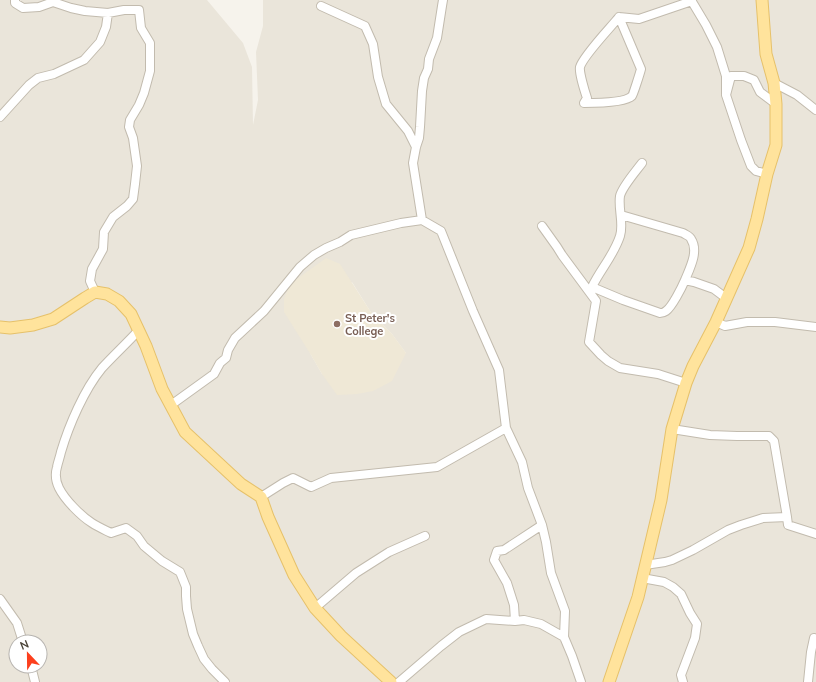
<svg xmlns="http://www.w3.org/2000/svg" width="816" height="682" font-family="Mulish,sans-serif">
<style>
.residential{fill:#eae5da;fill-rule:evenodd}
.education{fill:#efe8d6}
.lines{fill:none;stroke-linecap:round;stroke-linejoin:round}
.minor-casing{stroke:#c2bbae;stroke-width:10}
.major-casing{stroke:#e6c16a;stroke-width:13}
.minor{stroke:#fff;stroke-width:8}
.major{stroke:#ffe39c;stroke-width:11}
.education-dot{fill:#8d6e63;stroke:#fff;stroke-width:1.5}
.labels{text-anchor:middle;stroke-width:4;stroke-linejoin:round;paint-order:stroke}
.education-label{font-size:11px;font-weight:bold;fill:#785e54;stroke:#fff;text-anchor:start}
</style>
<rect width="100%" height="100%" fill="#f6f3ec"/>
<!-- residential -->
<path class="residential" d="M 0,0 L 207,0 L 243,43 L 252,67 L 253,125 L 258,100 L 256,52 L 263,26 L 263,0 L 816,0 L 816,682 L 0,682 ZM 297,279 L 352,282 L 372,314 L 392,334 L 406,353 L 322,374 L 311,355 L 290,284 ZM 16,642 L 40,642 L 40,666 L 16,666 Z"/>
<!-- education -->
<path class="education" d="M 326,258 L 340,264 L 372,314 L 392,334 L 406,353 L 392,381 L 373,391 L 357,394 L 337,395 L 322,374 L 311,355 L 284,312 L 284,299 L 290,284 Z"/>
<g class="lines">
<defs>
<path id="minor" d="M 15,0 L 15,3 L 23,8 L 39,7 L 53,2 L 71,8 L 85,11 L 108,13 L 124,10 L 139,10 L 141,28 L 150,43 L 150,71 L 144,93 L 139,105 L 130,120 L 129,127 L 133,138 L 137,166 L 135,184 L 133,199 L 127,206 L 113,217 L 104,232 L 103,249 L 92,269 L 90,281 L 95,292
M 691,0 L 706,25 L 717,47 L 726,76 L 726,95 L 731,76 L 744,76 L 754,80 L 760,92 L 776,104
M 321,6 L 365,26 L 373,44 L 378,77 L 386,104 L 408,131 L 416,147
M 619,17 L 641,69 C 640,73 633,95 632,96 C 625,103 594,103 584,103 L 587,98 C 585,92 579,72 580,67 C 583,56 611,27 619,17 Z
M 619,17 L 639,19 L 692,1
M 774,83 L 797,95 L 816,110
M 726,95 L 741,140 L 751,166 L 756,171 L 767,174
M 0,117 L 29,85 L 38,78 L 54,74 L 84,60 L 100,42 L 106,27 L 108,13
M 642,163 C 636,171 622,187 620,196 C 618,209 624,224 620,236 C 614,255 600,270 592,287 L 623,300 L 660,313 C 663,313 663,313 666,311 C 672,307 682,287 685,280 L 694,282 L 714,289 L 726,298
M 621,215 L 683,233 C 686,235 690,236 691,239 C 699,251 690,268 685,280
M 422,220 L 413,163 L 416,147 L 419,138 L 420,127 L 422,91 L 424,78 L 428,69 L 429,59 L 437,38 L 442,6 L 443,0
M 542,226 L 557,247 L 562,255 L 596,301 L 589,342 L 601,355 L 608,361 L 620,368 L 658,374 L 686,383
M 716,322 L 725,326 L 747,322 L 775,322 L 816,327
M 138,331 C 127,343 114,355 102,368 C 84,390 69,425 61,452 C 60,457 58,462 57,467 C 55,474 56,482 59,488 C 65,500 81,516 92,523 C 98,527 105,530 111,533 L 126,528 L 137,536 L 144,546 L 162,561 L 180,572 L 186,587 L 186,596 L 187,609 L 193,634 L 198,646 L 204,659 L 212,669 L 225,682
M 171,405 L 214,374 L 220,363 L 226,358 L 228,350 L 235,338 L 264,311 L 300,267 L 314,255 L 326,248 L 340,242 L 351,235 L 401,223 L 422,220 L 441,231 L 473,311 L 499,370 L 506,428 L 522,462 L 528,488 L 542,525 L 546,542 L 551,573 L 565,611 L 564,637 L 572,656 L 581,682
M 672,429 L 710,435 L 737,436 L 769,436 L 774,441 L 787,517
M 261,497 L 283,483 L 293,478 L 311,487 L 331,478 L 437,467 L 506,428
M 645,565 L 665,562 L 672,560 L 693,550 L 728,530 L 741,525 L 763,518 L 787,517 L 788,525 L 816,534
M 642,578 L 664,582 L 673,587 L 681,594 L 690,613 L 697,624 L 695,638 L 681,675 L 683,682
M 0,599 L 17,623 L 23,642
M 315,608 L 356,573 L 389,552 L 425,536
M 515,621 L 514,605 L 507,583 L 494,560 L 497,551 L 504,550 L 542,525
M 31,666 L 35,682
M 399,682 L 441,646 L 459,632 L 486,619 L 515,621 L 524,620 L 541,624 L 564,637
M 808,682 L 811,652 L 814,638"/>
<path id="major" d="M 0,327 L 10,328 L 33,325 L 53,319 L 85,298 L 95,292 L 107,294 L 119,301 L 131,314 L 146,346 L 162,389 L 185,432 L 241,484 L 261,497 L 268,517 L 294,575 L 315,608 L 341,636 L 391,682
M 609,682 L 638,597 L 661,500 L 672,429 L 686,383 L 693,366 L 716,322 L 749,248 L 757,219 L 767,174 L 776,145 L 776,104 L 774,83 L 766,54 L 762,0"/>
</defs>
<!-- minor casing -->
<use href="#minor" class="minor-casing"/>
<!-- major casing -->
<use href="#major" class="major-casing"/>
<!-- minor -->
<use href="#minor" class="minor"/>
<!-- major -->
<use href="#major" class="major"/>
</g>
<!-- markers -->
<circle class="education-dot" cx="337" cy="324" r="4"/>
<g class="labels">
<!-- education labels -->
<g class="education-label">
<text x="345" y="322">St Peter's<tspan x="345" dy="13">College</tspan></text>
</g>
</g>
<!-- north arrow -->
<g transform="translate(28 654) rotate(338)"><circle r="19" fill="#ffffff" stroke="#b7b4b0"/>
<path d="M0-3L7 15L0 10L-7 15Z" fill="#fc3f1d"/>
<text y="-6" font-size="11" font-weight="bold" text-anchor="middle" fill="#4b4439">N</text>
</g>
</svg>
